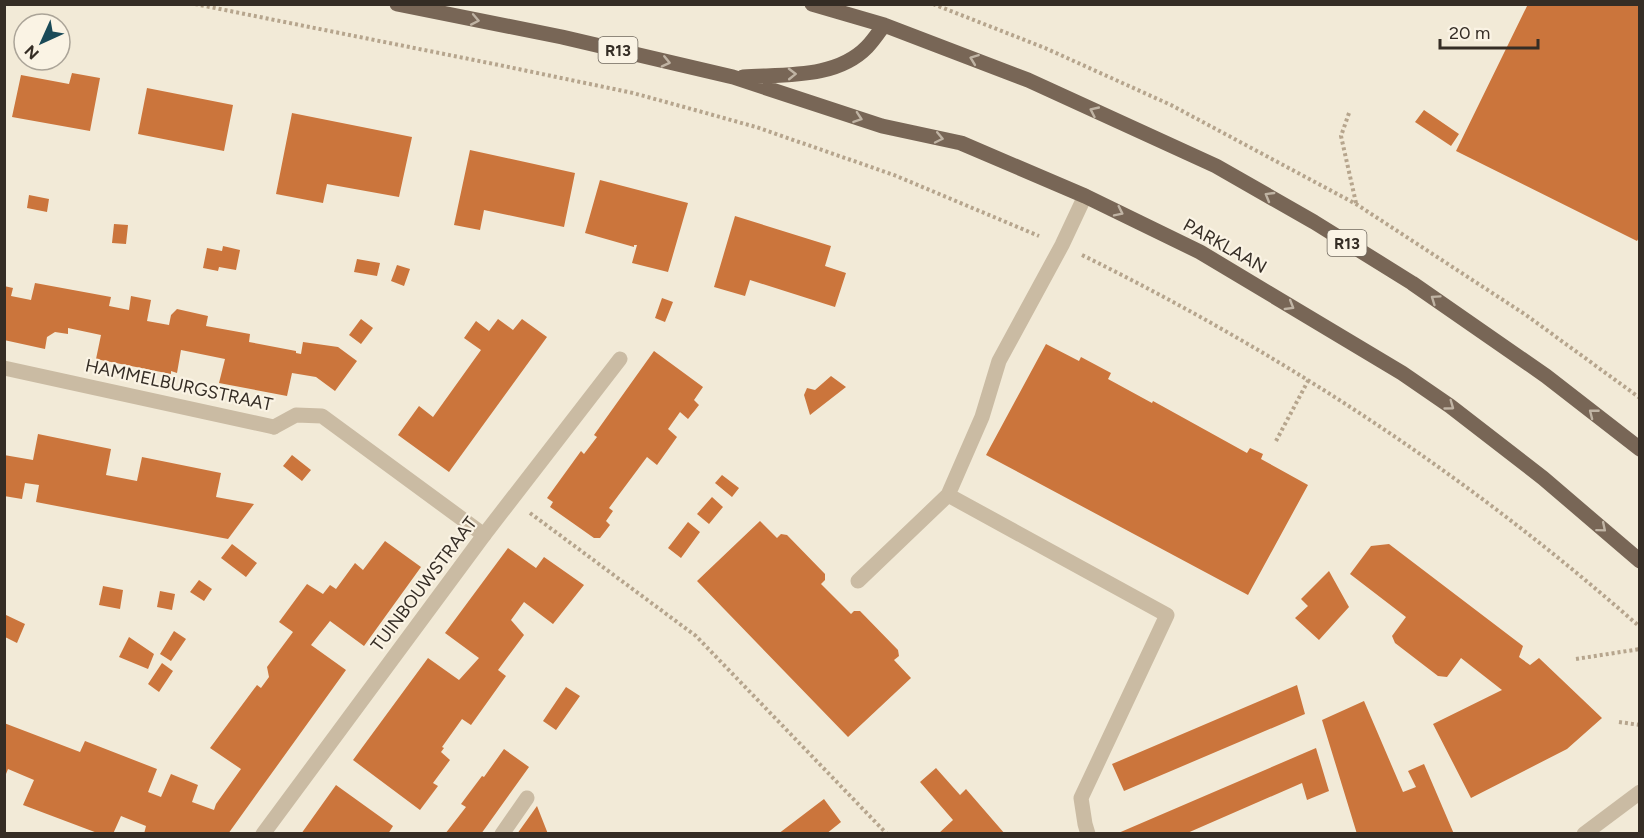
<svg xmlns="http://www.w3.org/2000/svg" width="1644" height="838" font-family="Figtree,sans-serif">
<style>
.building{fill:#cb753c}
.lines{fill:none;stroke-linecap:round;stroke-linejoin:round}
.path{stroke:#b6a58d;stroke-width:4;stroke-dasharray:3 3;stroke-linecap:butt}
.service{stroke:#cabba3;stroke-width:15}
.minor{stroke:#cabba3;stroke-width:15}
.tertiary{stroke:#cabba3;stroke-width:15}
.primary{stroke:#786656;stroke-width:15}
.oneway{stroke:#c0b4a4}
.labels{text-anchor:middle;stroke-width:4.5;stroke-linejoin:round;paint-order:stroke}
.shield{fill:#faf3e4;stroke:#70685e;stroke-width:1.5}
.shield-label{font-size:16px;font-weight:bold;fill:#352d25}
.street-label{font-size:18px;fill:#352d25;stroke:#faf3e4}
</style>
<rect width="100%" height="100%" fill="#f2ead7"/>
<!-- building -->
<path class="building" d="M 1528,4 L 1640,4 L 1640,236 L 1637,241 L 1456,151 Z
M 72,73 L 100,78 L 90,131 L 12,117 L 21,75 L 69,84 Z
M 147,88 L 233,105 L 224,151 L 138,134 Z
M 1424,110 L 1459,134 L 1451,146 L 1415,122 Z
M 292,113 L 412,137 L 399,197 L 327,184 L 323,203 L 276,194 Z
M 470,150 L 575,173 L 564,227 L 484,210 L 480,230 L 454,225 Z
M 600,180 L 688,203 L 668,272 L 632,263 L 637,245 L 634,245 L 634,247 L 585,233 Z
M 29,195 L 49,199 L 47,212 L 27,208 Z
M 735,216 L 831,246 L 825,266 L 846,273 L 835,307 L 750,280 L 745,296 L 714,287 Z
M 114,224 L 128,225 L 126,244 L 112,243 Z
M 223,246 L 240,250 L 236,270 L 219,267 L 218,271 L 203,268 L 207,248 L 222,251 Z
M 357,259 L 380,263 L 377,276 L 354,272 Z
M 397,265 L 410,269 L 404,286 L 391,281 Z
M 35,283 L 111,297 L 109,306 L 129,310 L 131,296 L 151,300 L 147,321 L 169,325 L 171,315 L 177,309 L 208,316 L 206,326 L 250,334 L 249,342 L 296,351 L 296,353 L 301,354 L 303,342 L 338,347 L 357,361 L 335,391 L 316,377 L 292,373 L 287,396 L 219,383 L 225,359 L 181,350 L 177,373 L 171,371 L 171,374 L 96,359 L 101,335 L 68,328 L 68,334 L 55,332 L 47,337 L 45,349 L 4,340 L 4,286 L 13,288 L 11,296 L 31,300 Z
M 662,298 L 673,302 L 665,322 L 655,318 Z
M 361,319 L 373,328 L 361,344 L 349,335 Z
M 498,319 L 513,330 L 522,319 L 547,337 L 449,472 L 398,435 L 419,406 L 433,417 L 481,350 L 464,338 L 476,321 L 489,331 Z
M 1046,344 L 1079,361 L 1081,357 L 1111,373 L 1108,379 L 1152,403 L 1153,401 L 1247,453 L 1250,448 L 1263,454 L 1261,459 L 1308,485 L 1248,595 L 986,455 Z
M 654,351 L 703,387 L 694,400 L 699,405 L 688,419 L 680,412 L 668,429 L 677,437 L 657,465 L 647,457 L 609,508 L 613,511 L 606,521 L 610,525 L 600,538 L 594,538 L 550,507 L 553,502 L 547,498 L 581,451 L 584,454 L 597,437 L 594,435 Z
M 831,376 L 846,387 L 810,415 L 804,395 L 807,388 L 815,390 Z
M 38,434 L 111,449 L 106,475 L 137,481 L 142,457 L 221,473 L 216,497 L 254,504 L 228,539 L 36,502 L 39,485 L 25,483 L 22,499 L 4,496 L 4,455 L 33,460 Z
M 292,455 L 311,470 L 302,481 L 283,466 Z
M 722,475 L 739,488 L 732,497 L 715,483 Z
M 712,497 L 723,507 L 709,524 L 697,514 Z
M 760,521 L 777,538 L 781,534 L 787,535 L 825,574 L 825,580 L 821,584 L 851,614 L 854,611 L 860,611 L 898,650 L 899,656 L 894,660 L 911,678 L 848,737 L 697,581 Z
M 688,522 L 700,532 L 681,558 L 668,548 Z
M 385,541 L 421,567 L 364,646 L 330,621 L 311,645 L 346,670 L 228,834 L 144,834 L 146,826 L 121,816 L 113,834 L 100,834 L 23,805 L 34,780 L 8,769 L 4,779 L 4,723 L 80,752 L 85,741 L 157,769 L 148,792 L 161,797 L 171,774 L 198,785 L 192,802 L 214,810 L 216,804 L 241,769 L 210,748 L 257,685 L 261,688 L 269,677 L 267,667 L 293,632 L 279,622 L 307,584 L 323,594 L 330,585 L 336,589 L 355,563 L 363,570 Z
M 232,544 L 257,563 L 246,577 L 221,558 Z
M 1389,544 L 1523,646 L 1519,657 L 1530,665 L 1539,658 L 1602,718 L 1567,749 L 1471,798 L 1433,724 L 1502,690 L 1461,658 L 1447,677 L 1438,676 L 1395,643 L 1392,636 L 1406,617 L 1350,574 L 1371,546 Z
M 508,548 L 536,568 L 544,557 L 584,585 L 553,624 L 524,602 L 511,620 L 524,635 L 498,670 L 506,676 L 471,725 L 462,719 L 442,747 L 444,748 L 441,752 L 450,760 L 433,783 L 438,786 L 420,810 L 353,760 L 428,658 L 459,680 L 479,658 L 445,633 Z
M 1329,571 L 1349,607 L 1319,640 L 1295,618 L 1308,606 L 1301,599 Z
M 199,580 L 212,589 L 204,601 L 190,592 Z
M 103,586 L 123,590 L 120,609 L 99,605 Z
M 160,591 L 175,594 L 172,610 L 157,607 Z
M 6,615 L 25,624 L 17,643 L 5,637 Z
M 174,631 L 186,639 L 171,661 L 160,654 Z
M 129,637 L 154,654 L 148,669 L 119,657 Z
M 162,663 L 173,671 L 159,692 L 148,684 Z
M 1297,685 L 1305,714 L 1124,791 L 1112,764 Z
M 566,687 L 580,696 L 556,730 L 543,721 Z
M 1364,701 L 1403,792 L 1416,787 L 1408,771 L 1424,764 L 1454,834 L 1357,834 L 1322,720 Z
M 1316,748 L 1329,791 L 1307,800 L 1302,783 L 1185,834 L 1116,834 Z
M 504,749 L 529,767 L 481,834 L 445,834 L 466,807 L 461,804 L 482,776 L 484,777 Z
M 936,768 L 960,795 L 966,789 L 1005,834 L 938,834 L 953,820 L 920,782 Z
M 336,785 L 393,826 L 388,834 L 301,834 Z
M 824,799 L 841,822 L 826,834 L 778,834 Z
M 537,806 L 548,834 L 517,834 Z"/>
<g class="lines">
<!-- path -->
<path class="path" d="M 195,4 L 499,65 L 633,93 L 695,110 L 756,127 L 894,175 L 1039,236
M 933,4 L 1045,48 L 1171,105 L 1356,204 L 1526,315 L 1640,398
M 1349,113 L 1341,136 L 1356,203
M 1082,255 C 1285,355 1470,477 1640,627
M 1276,441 L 1309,379
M 530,513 L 696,636 L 887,834
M 1576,659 L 1640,649
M 1619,722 L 1640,725"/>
<!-- service -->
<path class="service" d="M 274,427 L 296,415 L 322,416 L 484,535
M 948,495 L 982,417 L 999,361 L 1062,245 L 1085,196
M 858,581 L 948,495 L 1167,615 L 1081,798 L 1085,824 L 1088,834
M 502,834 L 527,798"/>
<!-- minor -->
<path class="minor" d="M 4,368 L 274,427
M 263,834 L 484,535 L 620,359"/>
<!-- tertiary -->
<path class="tertiary" d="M 1584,834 L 1640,792"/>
<!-- primary -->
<path class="primary" d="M 397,4 L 562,37 L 733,77 L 882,126 L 961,143 L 1085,196 L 1200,252 L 1402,373 L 1450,406 L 1543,478 L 1640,561
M 812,4 L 884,25 L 1028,80 L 1216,166 L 1314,222 L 1412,283 L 1546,376 L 1640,449
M 743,77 C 784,74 836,79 867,47 C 873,41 879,32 884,25"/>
</g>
<!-- one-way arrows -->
<defs><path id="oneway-chevron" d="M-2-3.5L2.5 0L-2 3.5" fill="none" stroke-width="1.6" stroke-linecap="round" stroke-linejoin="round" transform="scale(1.5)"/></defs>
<g class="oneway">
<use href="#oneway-chevron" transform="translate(475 20) rotate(11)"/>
<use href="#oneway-chevron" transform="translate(974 59) rotate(-159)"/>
<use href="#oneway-chevron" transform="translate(666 62) rotate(13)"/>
<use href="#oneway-chevron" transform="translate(792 74) rotate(-1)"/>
<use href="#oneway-chevron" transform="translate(1094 111) rotate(-155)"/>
<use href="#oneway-chevron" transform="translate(858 118) rotate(19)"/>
<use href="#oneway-chevron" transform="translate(939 138) rotate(12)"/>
<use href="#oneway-chevron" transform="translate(1269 196) rotate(-150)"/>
<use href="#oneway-chevron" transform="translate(1119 212) rotate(26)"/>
<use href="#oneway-chevron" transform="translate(1435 299) rotate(-145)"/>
<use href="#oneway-chevron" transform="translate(1290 306) rotate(31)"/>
<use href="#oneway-chevron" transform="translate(1450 406) rotate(36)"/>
<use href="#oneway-chevron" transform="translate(1593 413) rotate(-142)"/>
<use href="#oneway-chevron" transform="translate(1602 528) rotate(40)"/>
</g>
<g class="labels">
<!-- shield labels -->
<g class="shield">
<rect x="598.5" y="37" width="39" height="26" rx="4.5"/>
<rect x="1327.5" y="230" width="39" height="26" rx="4.5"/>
</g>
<g class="shield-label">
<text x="618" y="56">R13</text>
<text x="1347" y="249">R13</text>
</g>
<!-- street labels -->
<g class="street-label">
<text transform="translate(1225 246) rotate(29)" y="6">PARKLAAN</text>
<text transform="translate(179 385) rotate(12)" y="6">HAMMELBURGSTRAAT</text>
<text transform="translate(424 584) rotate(-53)" y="6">TUINBOUWSTRAAT</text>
</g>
</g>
<!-- border -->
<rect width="1644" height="838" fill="none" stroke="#352d25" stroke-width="12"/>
<!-- north arrow -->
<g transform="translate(42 42) rotate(225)"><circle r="28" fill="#faf3e4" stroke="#aba498" stroke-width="1.5"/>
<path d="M0-4.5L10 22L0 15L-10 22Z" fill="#1a4a58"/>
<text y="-9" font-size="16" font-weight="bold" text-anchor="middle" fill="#352d25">N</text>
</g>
<!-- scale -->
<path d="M1440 39v9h98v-9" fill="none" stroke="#352d25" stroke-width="3"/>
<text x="1449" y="39" font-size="18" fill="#352d25" stroke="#faf3e4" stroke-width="4.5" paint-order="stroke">20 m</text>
</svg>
